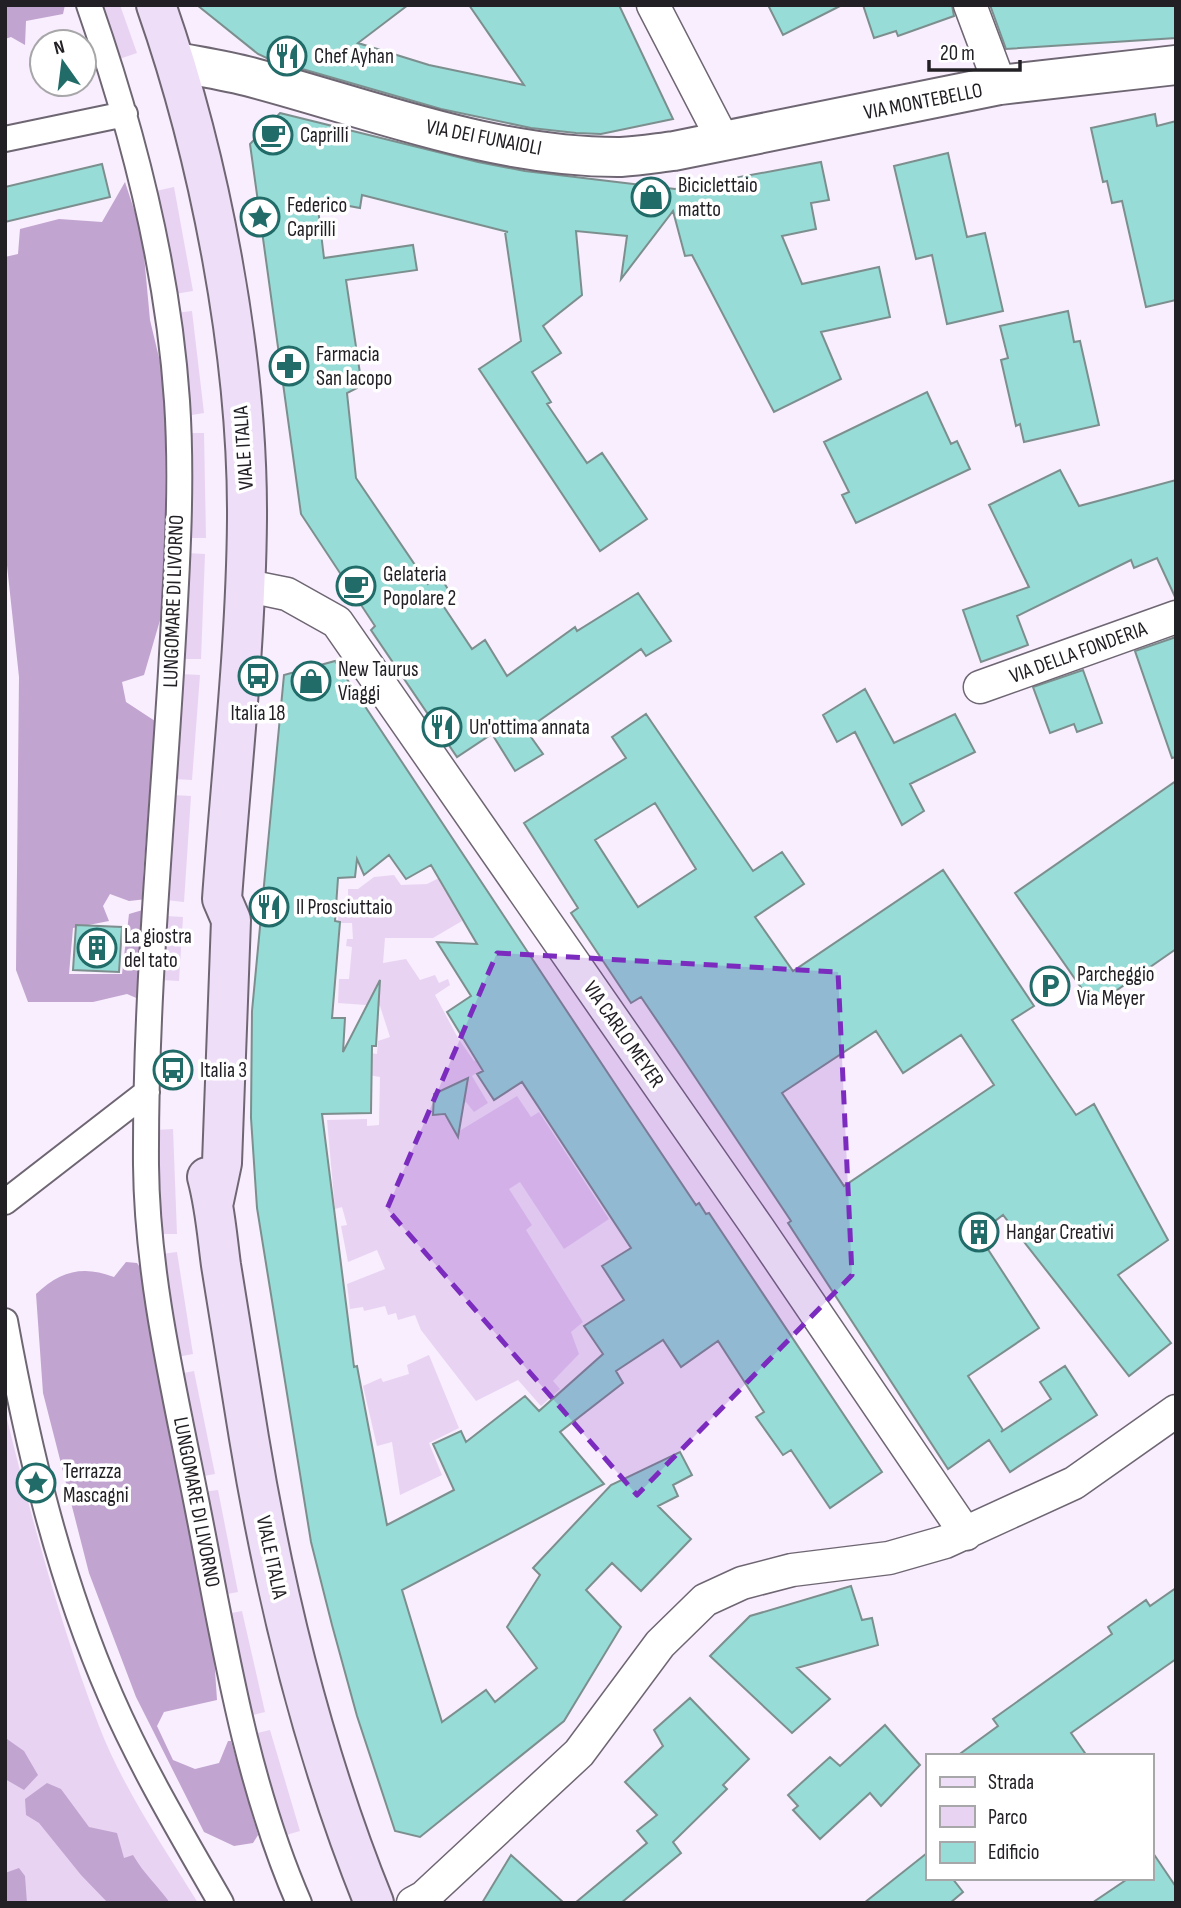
<svg xmlns="http://www.w3.org/2000/svg" width="1181" height="1908" font-family="'Sofia Sans Condensed',sans-serif">
<style>
.green{fill:#e9d3f3}
.forest{fill:#c2a4d0}
.building{fill:#97dcd7;stroke:#7c8f8e;stroke-width:2;fill-rule:evenodd}
.lines{fill:none;stroke-linecap:round;stroke-linejoin:round}
.pedestrian-casing{stroke:#6f6673;stroke-width:28}
.minor-casing{stroke:#6f6673;stroke-width:35}
.tertiary-casing{stroke:#6f6673;stroke-width:42}
.secondary-casing{stroke:#6f6673;stroke-width:42}
.pedestrian{stroke:#fff;stroke-width:24}
.minor{stroke:#fff;stroke-width:32}
.tertiary{stroke:#fff;stroke-width:38}
.secondary{stroke:#efdef7;stroke-width:38}
.marked{fill:#7b2cbf;fill-opacity:0.2;stroke:#7b2cbf;stroke-width:5;stroke-dasharray:14 9;stroke-linejoin:round}
.labels{text-anchor:middle;stroke-width:7;stroke-linejoin:round;paint-order:stroke}
.poi-label{font-size:21px;fill:#232025;stroke:#fff;text-anchor:start}
.street-label{font-size:21px;fill:#232025;stroke:#fff}
</style>
<rect width="100%" height="100%" fill="#f8eefd"/>
<!-- green -->
<path class="green" d="M 101,5 L 120,5 L 137,53 L 119,59 Z
M 174,187 L 193,291 L 175,294 L 156,191 Z
M 192,311 L 204,413 L 186,416 L 175,313 Z
M 186,433 L 204,433 L 206,538 L 188,538 Z
M 187,553 L 205,554 L 201,659 L 182,659 Z
M 181,674 L 200,675 L 192,780 L 174,779 Z
M 173,795 L 191,796 L 184,902 L 166,900 Z
M 394,875 L 401,885 L 427,884 L 439,878 L 462,921 L 433,938 L 385,938 L 383,963 L 406,959 L 420,980 L 435,975 L 439,983 L 448,979 L 450,985 L 435,995 L 458,1038 L 474,1061 L 493,1050 L 499,1059 L 472,1076 L 488,1103 L 474,1112 L 466,1102 L 447,1114 L 442,1089 L 433,1093 L 432,1115 L 445,1116 L 456,1133 L 517,1096 L 531,1117 L 539,1112 L 609,1219 L 564,1249 L 520,1182 L 509,1189 L 532,1225 L 526,1230 L 583,1322 L 571,1332 L 579,1354 L 553,1381 L 560,1389 L 541,1406 L 518,1380 L 476,1401 L 421,1330 L 415,1315 L 398,1320 L 396,1313 L 388,1315 L 385,1306 L 364,1311 L 363,1307 L 350,1309 L 347,1284 L 385,1269 L 377,1250 L 348,1262 L 341,1226 L 347,1225 L 342,1207 L 335,1209 L 327,1120 L 367,1119 L 367,1126 L 379,1125 L 380,1077 L 363,1074 L 364,1052 L 377,1054 L 378,1041 L 390,1037 L 380,1006 L 338,1003 L 339,979 L 349,979 L 352,947 L 346,946 L 347,939 L 353,939 L 352,923 L 338,923 L 339,901 L 348,900 L 348,889 L 358,889 L 374,877 Z
M 166,916 L 183,917 L 179,981 L 161,980 Z
M 173,1129 L 177,1234 L 160,1234 L 156,1130 Z
M 177,1252 L 193,1354 L 177,1357 L 161,1254 Z
M 429,1355 L 459,1428 L 429,1443 L 442,1475 L 400,1495 L 392,1442 L 377,1446 L 363,1386 L 381,1378 L 383,1382 L 409,1374 L 407,1365 Z
M 194,1371 L 215,1474 L 198,1477 L 178,1374 Z
M 5,1411 C 31,1517 60,1624 99,1726 C 123,1788 163,1846 198,1903 L 5,1903 Z
M 218,1490 L 238,1592 L 222,1595 L 203,1492 Z
M 242,1611 L 265,1712 L 249,1716 L 226,1614 Z
M 270,1730 L 300,1831 L 283,1836 L 253,1734 Z"/>
<!-- forest -->
<path class="forest" d="M 5,5 L 65,5 L 63,14 L 26,21 L 25,45 L 11,37 L 5,39 Z
M 125,182 L 142,234 L 150,320 L 165,383 L 165,603 L 144,675 L 122,682 L 126,702 L 155,721 L 143,877 L 147,899 L 129,901 L 110,894 L 103,906 L 109,921 L 73,928 L 69,974 L 122,974 L 129,914 L 146,909 L 141,1000 L 127,994 L 93,1002 L 28,1002 L 16,970 L 19,677 L 5,547 L 5,257 L 18,254 L 20,229 L 59,219 L 102,222 Z
M 126,1262 L 137,1263 L 153,1286 L 146,1312 L 211,1610 L 217,1700 L 164,1712 L 157,1726 L 173,1760 L 195,1769 L 219,1763 L 228,1741 L 231,1741 L 258,1835 L 253,1843 L 234,1846 L 204,1832 L 136,1697 L 89,1573 L 43,1393 L 36,1294 C 60,1271 83,1265 114,1277 Z
M 5,1728 L 7,1739 L 24,1751 L 38,1775 L 24,1790 L 5,1779 Z
M 47,1783 L 61,1789 L 89,1827 L 117,1833 L 124,1858 L 133,1855 C 144,1874 158,1886 170,1903 L 108,1903 L 81,1875 L 39,1823 L 26,1815 L 25,1799 Z
M 19,1868 L 25,1876 L 27,1903 L 5,1903 L 5,1873 Z"/>
<!-- building -->
<path class="building" d="M 197,5 L 408,5 L 358,43 L 429,65 L 524,85 L 469,5 L 619,5 L 673,119 L 601,134 L 576,133 L 531,128 L 441,109 L 271,60 L 258,54 Z
M 768,5 L 842,5 L 783,35 Z
M 863,5 L 952,5 L 954,16 L 898,36 L 896,31 L 874,38 Z
M 990,5 L 1176,5 L 1176,38 L 1006,49 Z
M 280,113 L 478,162 L 525,171 L 675,189 L 821,162 L 829,200 L 811,203 L 816,229 L 782,236 L 802,284 L 879,267 L 890,317 L 821,332 L 841,379 L 774,412 L 692,255 L 685,256 L 673,211 L 621,279 L 627,236 L 576,231 L 582,295 L 543,326 L 561,353 L 532,372 L 551,402 L 547,404 L 587,463 L 602,453 L 647,519 L 600,551 L 479,369 L 521,341 L 505,232 L 508,232 L 362,195 L 360,208 L 317,200 L 324,258 L 413,245 L 417,270 L 346,280 L 361,380 L 357,388 L 347,393 L 356,478 L 428,584 L 440,576 L 452,596 L 442,604 L 472,649 L 485,640 L 507,676 L 575,627 L 577,631 L 638,593 L 671,641 L 646,656 L 641,649 L 526,730 L 543,754 L 515,771 L 492,734 L 457,757 L 371,630 L 375,626 L 301,514 L 250,144 Z
M 1155,114 L 1157,126 L 1176,121 L 1176,300 L 1146,307 L 1122,201 L 1112,203 L 1107,181 L 1103,182 L 1091,128 Z
M 948,153 L 967,237 L 985,233 L 1003,311 L 947,324 L 932,255 L 916,259 L 894,166 Z
M 102,164 L 110,197 L 5,222 L 5,187 Z
M 1068,311 L 1074,342 L 1080,341 L 1099,425 L 1024,442 L 1020,424 L 1016,426 L 1001,360 L 1008,358 L 1000,326 Z
M 927,392 L 951,444 L 957,441 L 970,469 L 856,523 L 842,495 L 849,492 L 824,442 Z
M 1060,470 L 1079,506 L 1176,480 L 1176,599 L 1157,558 L 1134,568 L 1131,560 L 1017,616 L 1028,645 L 981,662 L 963,610 L 1029,587 L 989,505 Z
M 1176,637 L 1176,757 L 1172,758 L 1135,651 Z
M 335,661 L 629,1105 L 696,1205 L 699,1203 L 706,1214 L 709,1213 L 882,1472 L 830,1508 L 791,1450 L 783,1455 L 756,1417 L 764,1412 L 718,1341 L 681,1367 L 663,1340 L 616,1371 L 623,1383 L 560,1432 L 604,1484 L 402,1590 L 442,1722 L 486,1690 L 495,1702 L 537,1668 L 507,1627 L 540,1575 L 533,1568 L 611,1485 L 680,1452 L 692,1475 L 673,1485 L 678,1496 L 658,1506 L 691,1539 L 641,1591 L 612,1563 L 586,1590 L 621,1627 L 564,1721 L 420,1837 L 395,1831 L 357,1716 L 332,1625 L 311,1542 L 257,1208 L 251,1118 L 252,1011 L 284,675 ZM 389,855 L 406,879 L 431,865 L 477,944 L 437,942 L 471,996 L 447,1012 L 483,1071 L 477,1074 L 494,1100 L 522,1082 L 631,1248 L 602,1266 L 624,1300 L 584,1326 L 603,1354 L 539,1411 L 525,1396 L 466,1442 L 461,1431 L 433,1444 L 454,1490 L 387,1525 L 357,1366 L 354,1367 L 322,1114 L 371,1113 L 372,1046 L 376,1046 L 380,980 L 343,1052 L 345,1018 L 332,1018 L 340,922 L 335,921 L 338,878 L 355,877 L 357,859 L 364,875 Z
M 1083,670 L 1102,723 L 1077,732 L 1074,724 L 1050,733 L 1033,687 Z
M 865,689 L 894,743 L 955,714 L 975,752 L 910,784 L 924,811 L 902,825 L 855,732 L 837,742 L 823,715 Z
M 646,714 L 753,871 L 782,852 L 804,884 L 755,917 L 793,971 L 943,870 L 1034,1006 L 1012,1020 L 1076,1115 L 1094,1104 L 1168,1240 L 1118,1275 L 1171,1343 L 1129,1376 L 1003,1215 L 978,1234 L 1039,1328 L 968,1376 L 1003,1430 L 1001,1432 L 1051,1399 L 1040,1382 L 1065,1366 L 1097,1415 L 1010,1472 L 989,1440 L 948,1469 L 788,1223 L 791,1221 L 677,1050 L 641,997 L 631,1003 L 571,913 L 578,908 L 524,823 L 626,758 L 612,737 ZM 655,803 L 696,869 L 638,907 L 595,840 ZM 876,1031 L 903,1073 L 961,1035 L 994,1085 L 844,1186 L 782,1093 Z
M 1176,781 L 1176,949 L 1094,1006 L 1015,893 Z
M 76,925 L 122,927 L 119,972 L 73,970 Z
M 468,1078 L 458,1137 L 445,1114 L 433,1115 L 434,1094 Z
M 851,1586 L 862,1620 L 872,1618 L 878,1645 L 797,1668 L 830,1699 L 792,1733 L 710,1656 L 750,1616 Z
M 1176,1588 L 1176,1659 L 1071,1733 L 1087,1756 L 957,1756 L 998,1726 L 993,1719 L 1112,1634 L 1108,1627 L 1146,1600 L 1150,1606 Z
M 690,1698 L 749,1759 L 723,1785 L 727,1789 L 673,1842 L 681,1853 L 621,1903 L 575,1903 L 647,1843 L 637,1831 L 657,1815 L 625,1782 L 663,1746 L 654,1730 Z
M 885,1725 L 920,1765 L 881,1806 L 870,1793 L 820,1839 L 793,1810 L 798,1806 L 788,1795 L 830,1757 L 840,1766 Z
M 1151,1850 L 1176,1887 L 1176,1903 L 1092,1903 L 1129,1878 L 1151,1878 Z
M 927,1853 L 927,1878 L 952,1878 L 963,1892 L 950,1903 L 864,1903 Z
M 511,1855 L 564,1903 L 482,1903 Z"/>
<g class="lines">
<defs>
<path id="pedestrian" d="M 89,5 C 133,131 168,267 177,401 C 183,491 176,583 171,672 C 161,836 145,1001 146,1165 C 147,1281 176,1397 198,1510 C 224,1641 245,1779 299,1903
M 5,139 L 125,114
M 5,1202 L 147,1092
M 5,1321 C 28,1448 59,1578 111,1697 C 142,1768 182,1835 221,1903"/>
<path id="minor" d="M 653,5 L 723,140
M 970,5 L 1000,85
M 243,585 L 287,594 L 337,622 L 758,1228 L 966,1534
M 980,687 L 1176,617
M 413,1903 L 424,1897 L 579,1753 L 660,1644 L 705,1600 L 742,1583 L 792,1570 L 889,1558 L 945,1542 L 1074,1483 L 1176,1411"/>
<path id="tertiary" d="M 176,62 C 202,67 229,71 254,78 C 374,110 496,158 621,157 C 639,156 657,153 674,151 L 1000,85 L 1176,65"/>
<path id="secondary" d="M 156,5 C 210,159 248,356 247,519 C 246,645 231,773 222,899 L 231,920 L 222,1163 L 214,1201
M 207,1177 C 215,1206 217,1235 221,1265 C 230,1323 240,1380 249,1438 C 275,1595 314,1755 374,1903"/>
</defs>
<!-- pedestrian casing -->
<use href="#pedestrian" class="pedestrian-casing"/>
<!-- minor casing -->
<use href="#minor" class="minor-casing"/>
<!-- tertiary casing -->
<use href="#tertiary" class="tertiary-casing"/>
<!-- secondary casing -->
<use href="#secondary" class="secondary-casing"/>
<!-- pedestrian -->
<use href="#pedestrian" class="pedestrian"/>
<!-- minor -->
<use href="#minor" class="minor"/>
<!-- tertiary -->
<use href="#tertiary" class="tertiary"/>
<!-- secondary -->
<use href="#secondary" class="secondary"/>
</g>
<!-- marked area -->
<path class="marked" d="M 497,953 L 838,972 L 852,1275 L 637,1495 L 387,1209 Z"/>
<!-- icons -->
<defs>
<symbol id="restaurant-ring" viewBox="-11 -11 22 22"><circle r="9.5" fill="#fff" stroke="#216c68" stroke-width="1.5"/><path d="M-5-6h1v4h1v-4h1v4h1v-4h1v5L-1.5 .5V6h-2V.5L-5-1ZM5-6V6H3V1.5H1.5Q1.5-4 5-6Z" fill="#216c68"/></symbol>
<symbol id="cafe-ring" viewBox="-11 -11 22 22"><circle r="9.5" fill="#fff" stroke="#216c68" stroke-width="1.5"/><path d="M-5.5-4.5H6V0H3Q3 3.5 0 3.5H-2.5Q-5.5 3.5-5.5 0ZM3-3.2v2h1.7v-2ZM-6 4.5H4V6H-6Z" fill="#216c68"/></symbol>
<symbol id="shop-ring" viewBox="-11 -11 22 22"><circle r="9.5" fill="#fff" stroke="#216c68" stroke-width="1.5"/><path d="M-5-2.5h2.3a2.7 3.5 0 0 1 5.4 0H5L5.5 6h-11ZM-1.5-2.5h3a1.5 2.3 0 0 0-3 0Z" fill="#216c68"/></symbol>
<symbol id="sight-ring" viewBox="-11 -11 22 22"><circle r="9.5" fill="#fff" stroke="#216c68" stroke-width="1.5"/><path d="M0-6L1.8-2.2L6-1.7L2.9 1.2L3.7 5.4L0 3.3L-3.7 5.4L-2.9 1.2L-6-1.7L-1.8-2.2Z" fill="#216c68"/></symbol>
<symbol id="pharmacy-ring" viewBox="-11 -11 22 22"><circle r="9.5" fill="#fff" stroke="#216c68" stroke-width="1.5"/><path d="M-2-6h4v4h4v4h-4v4h-4v-4h-4v-4h4Z" fill="#216c68"/></symbol>
<symbol id="bus-ring" viewBox="-11 -11 22 22"><circle r="9.5" fill="#fff" stroke="#216c68" stroke-width="1.5"/><path d="M-5-6H5V4H4V6H2V4H-2V6H-4V4H-5ZM-3.5-4V0h7V-4ZM-3.5 1.2v1.5H-2V1.2ZM2 1.2v1.5H3.5V1.2Z" fill="#216c68"/></symbol>
<symbol id="building-ring" viewBox="-11 -11 22 22"><circle r="9.5" fill="#fff" stroke="#216c68" stroke-width="1.5"/><path d="M-4-6H4V6H1V3H-1V6H-4ZM-2.5-4.3h1.7v1.8h-1.7ZM.8-4.3h1.7v1.8H.8ZM-2.5-1h1.7V.8h-1.7ZM.8-1h1.7V.8H.8Z" fill="#216c68"/></symbol>
<symbol id="parking-ring" viewBox="-11 -11 22 22"><circle r="9.5" fill="#fff" stroke="#216c68" stroke-width="1.5"/><path d="M-3.5-5.5H1a3.5 3.5 0 0 1 0 7H-1V5.5H-3.5ZM-1-3.4V-.6H.8a1.4 1.4 0 0 0 0-2.8Z" fill="#216c68"/></symbol>
</defs>
<g fill-rule="evenodd">
<use href="#restaurant-ring" x="265" y="34" width="44" height="44"/>
<use href="#cafe-ring" x="251" y="113" width="44" height="44"/>
<use href="#shop-ring" x="629" y="175" width="44" height="44"/>
<use href="#sight-ring" x="238" y="195" width="44" height="44"/>
<use href="#pharmacy-ring" x="267" y="344" width="44" height="44"/>
<use href="#cafe-ring" x="334" y="564" width="44" height="44"/>
<use href="#bus-ring" x="236" y="654" width="44" height="44"/>
<use href="#shop-ring" x="289" y="659" width="44" height="44"/>
<use href="#restaurant-ring" x="420" y="705" width="44" height="44"/>
<use href="#restaurant-ring" x="247" y="885" width="44" height="44"/>
<use href="#building-ring" x="75" y="926" width="44" height="44"/>
<use href="#parking-ring" x="1028" y="964" width="44" height="44"/>
<use href="#bus-ring" x="151" y="1048" width="44" height="44"/>
<use href="#building-ring" x="957" y="1210" width="44" height="44"/>
<use href="#sight-ring" x="14" y="1461" width="44" height="44"/>
</g>
<g class="labels">
<!-- poi labels -->
<g class="poi-label">
<text x="314" y="63">Chef Ayhan</text>
<text x="300" y="142">Caprilli</text>
<text x="678" y="192">Biciclettaio<tspan x="678" dy="24">matto</tspan></text>
<text x="287" y="212">Federico<tspan x="287" dy="24">Caprilli</tspan></text>
<text x="316" y="361">Farmacia<tspan x="316" dy="24">San Iacopo</tspan></text>
<text x="383" y="581">Gelateria<tspan x="383" dy="24">Popolare 2</tspan></text>
<text x="338" y="676">New Taurus<tspan x="338" dy="24">Viaggi</tspan></text>
<text x="258" y="720" text-anchor="middle">Italia 18</text>
<text x="469" y="734">Un'ottima annata</text>
<text x="296" y="914">Il Prosciuttaio</text>
<text x="124" y="943">La giostra<tspan x="124" dy="24">del tato</tspan></text>
<text x="1077" y="981">Parcheggio<tspan x="1077" dy="24">Via Meyer</tspan></text>
<text x="200" y="1077">Italia 3</text>
<text x="1006" y="1239">Hangar Creativi</text>
<text x="63" y="1478">Terrazza<tspan x="63" dy="24">Mascagni</tspan></text>
</g>
<!-- street labels -->
<g class="street-label">
<text transform="translate(923 101) rotate(-11)" y="7">VIA MONTEBELLO</text>
<text transform="translate(484 137) rotate(11)" y="7">VIA DEI FUNAIOLI</text>
<text transform="translate(243 448) rotate(-94)" y="7">VIALE ITALIA</text>
<text transform="translate(173 601) rotate(-88)" y="7">LUNGOMARE DI LIVORNO</text>
<text transform="translate(1078 652) rotate(-20)" y="7">VIA DELLA FONDERIA</text>
<text transform="translate(624 1034) rotate(55)" y="7">VIA CARLO MEYER</text>
<text transform="translate(197 1502) rotate(79)" y="7">LUNGOMARE DI LIVORNO</text>
<text transform="translate(272 1557) rotate(78)" y="7">VIALE ITALIA</text>
</g>
</g>
<!-- border -->
<rect width="1181" height="1908" fill="none" stroke="#232025" stroke-width="14"/>
<!-- legend -->
<rect x="926" y="1754" width="228" height="126" fill="#ffffff" stroke="#a7a6a8" stroke-width="2"/>
<rect x="940" y="1777" width="35" height="10" fill="#efdef7" stroke="#a7a6a8" stroke-width="2"/>
<text x="988" y="1789" font-size="21" fill="#232025">Strada</text>
<rect x="940" y="1806" width="35" height="21" fill="#e9d3f3" stroke="#a7a6a8" stroke-width="2"/>
<text x="988" y="1824" font-size="21" fill="#232025">Parco</text>
<rect x="940" y="1842" width="35" height="21" fill="#97dcd7" stroke="#a7a6a8" stroke-width="2"/>
<text x="988" y="1859" font-size="21" fill="#232025">Edificio</text>
<!-- north arrow -->
<g transform="translate(63 63) rotate(346)"><circle r="33" fill="#ffffff" stroke="#a7a6a8" stroke-width="2"/>
<path d="M0-5L12 26L0 18L-12 26Z" fill="#216c68"/>
<text y="-10" font-size="19" font-weight="bold" text-anchor="middle" fill="#232025">N</text>
</g>
<!-- scale -->
<path d="M929 60v10h91v-10" fill="none" stroke="#232025" stroke-width="3.5"/>
<text x="940" y="60" font-size="21" fill="#232025" stroke="#ffffff" stroke-width="5" paint-order="stroke">20 m</text>
</svg>
